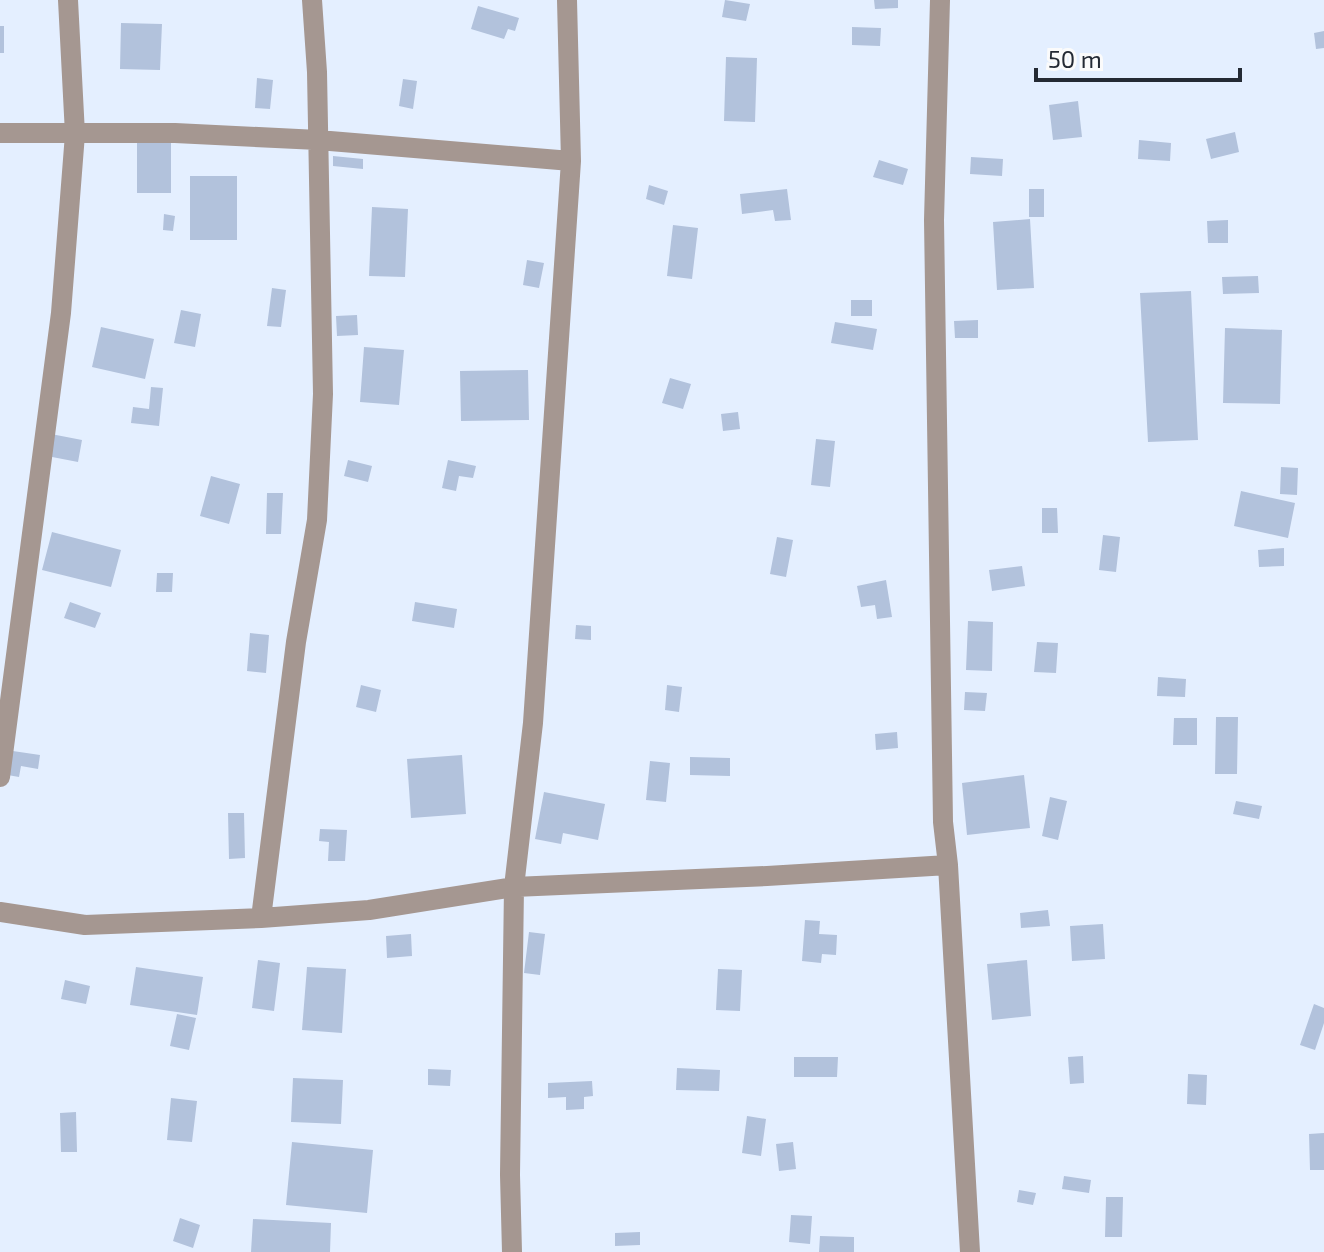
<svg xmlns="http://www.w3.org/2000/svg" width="1324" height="1252" font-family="'Exo 2',sans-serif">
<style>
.building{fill:#b2c2dc}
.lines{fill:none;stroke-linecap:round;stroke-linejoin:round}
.street{stroke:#a59791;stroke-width:20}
</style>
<rect width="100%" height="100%" fill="#e4efff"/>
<!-- building -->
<path class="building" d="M 725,0 L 750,4 L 746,21 L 722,17 Z
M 874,0 L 898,0 L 898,8 L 875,9 Z
M 478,6 L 519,18 L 515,31 L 508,29 L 504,39 L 471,29 Z
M 121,23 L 162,24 L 160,70 L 120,69 Z
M 0,26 L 4,26 L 4,53 L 0,53 Z
M 852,27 L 881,28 L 880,46 L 852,45 Z
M 1324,31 L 1324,48 L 1316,49 L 1314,33 Z
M 726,57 L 757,58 L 755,122 L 724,121 Z
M 257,78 L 273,80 L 270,109 L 255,108 Z
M 403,79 L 417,81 L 413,109 L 399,106 Z
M 1078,101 L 1082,137 L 1053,140 L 1049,105 Z
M 1235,132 L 1239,152 L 1211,159 L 1206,139 Z
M 137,140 L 171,140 L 171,193 L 137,193 Z
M 1139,140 L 1171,143 L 1170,161 L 1138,159 Z
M 333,156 L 363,159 L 363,169 L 333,166 Z
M 971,157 L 1003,159 L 1002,176 L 970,174 Z
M 879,160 L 908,169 L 903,185 L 873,177 Z
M 190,176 L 237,176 L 237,240 L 190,240 Z
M 649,185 L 668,191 L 664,205 L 646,199 Z
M 787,189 L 791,220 L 775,221 L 773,210 L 742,214 L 740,194 Z
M 1029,189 L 1044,189 L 1044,217 L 1029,217 Z
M 372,207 L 408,209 L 405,277 L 369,276 Z
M 164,214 L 175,216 L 173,231 L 163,230 Z
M 1030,219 L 1034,288 L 997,290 L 993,222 Z
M 1228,220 L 1228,243 L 1208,243 L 1207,221 Z
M 673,225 L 698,228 L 692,279 L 667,276 Z
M 527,260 L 544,263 L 539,288 L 523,285 Z
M 1258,276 L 1259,293 L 1223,294 L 1222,277 Z
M 272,288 L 286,290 L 281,327 L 267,326 Z
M 1191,291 L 1198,440 L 1148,442 L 1140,293 Z
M 851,300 L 872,300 L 872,316 L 851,316 Z
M 181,310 L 201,314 L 195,347 L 174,343 Z
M 357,315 L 358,335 L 337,336 L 336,316 Z
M 978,320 L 978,338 L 955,338 L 954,321 Z
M 835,322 L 877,329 L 873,350 L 831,343 Z
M 101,327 L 154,339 L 145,379 L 92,367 Z
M 1225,328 L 1282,330 L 1280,404 L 1223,403 Z
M 364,347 L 404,350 L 399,405 L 360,402 Z
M 528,370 L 529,420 L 461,421 L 460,371 Z
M 670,378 L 691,384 L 683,409 L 662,403 Z
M 151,387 L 163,388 L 159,426 L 131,423 L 133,407 L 149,409 Z
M 738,412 L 740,429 L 723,431 L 721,414 Z
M 51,434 L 82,440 L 78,462 L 47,456 Z
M 816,439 L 835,441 L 830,487 L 811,485 Z
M 348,460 L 372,466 L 368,482 L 344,476 Z
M 448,460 L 476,466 L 473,478 L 459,476 L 456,491 L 442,488 Z
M 1281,467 L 1298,468 L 1297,495 L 1280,494 Z
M 211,476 L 240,484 L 229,524 L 200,516 Z
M 1241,491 L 1295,503 L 1288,538 L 1234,526 Z
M 267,493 L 283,493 L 281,534 L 266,534 Z
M 1042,508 L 1057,508 L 1058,533 L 1042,533 Z
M 52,532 L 121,550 L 111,587 L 42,570 Z
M 1103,535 L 1120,537 L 1116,572 L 1099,570 Z
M 777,537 L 793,540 L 786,577 L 770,574 Z
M 1284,548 L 1284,566 L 1259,567 L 1258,550 Z
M 1022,566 L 1025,586 L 992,591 L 989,570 Z
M 157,573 L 173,573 L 172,592 L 156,592 Z
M 886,580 L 892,617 L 877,619 L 875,605 L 861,607 L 857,586 Z
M 70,602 L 101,613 L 95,628 L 64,618 Z
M 415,602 L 457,609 L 454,628 L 412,621 Z
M 968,621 L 993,622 L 992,671 L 966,670 Z
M 576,625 L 591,626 L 591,640 L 575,639 Z
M 250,633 L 269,635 L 266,673 L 247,671 Z
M 1037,642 L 1058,643 L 1056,673 L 1034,672 Z
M 1158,677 L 1186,679 L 1185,697 L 1157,696 Z
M 361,685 L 381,690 L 376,712 L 356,707 Z
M 667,685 L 682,687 L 679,712 L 665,710 Z
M 965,692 L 987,693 L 985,711 L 964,710 Z
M 1216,717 L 1238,717 L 1237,774 L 1215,774 Z
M 1174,718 L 1197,718 L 1197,745 L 1173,745 Z
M 897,732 L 898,748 L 876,750 L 875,734 Z
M 6,750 L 40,755 L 38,769 L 21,766 L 19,777 L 2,774 Z
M 462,755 L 466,814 L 411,818 L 407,759 Z
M 690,757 L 730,758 L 730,776 L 690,775 Z
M 650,761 L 670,763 L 666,802 L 646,800 Z
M 1024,775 L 1030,828 L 967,835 L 962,783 Z
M 544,792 L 605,804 L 598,840 L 563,833 L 561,844 L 535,839 Z
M 1050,797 L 1067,801 L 1058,840 L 1042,836 Z
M 1236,801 L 1262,806 L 1259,819 L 1233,814 Z
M 228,813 L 244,813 L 245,858 L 229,859 Z
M 320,829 L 347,830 L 345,861 L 328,861 L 329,842 L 319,841 Z
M 1048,910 L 1050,926 L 1021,928 L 1020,913 Z
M 805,920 L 820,921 L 819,934 L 837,935 L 836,955 L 822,954 L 821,963 L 802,961 Z
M 1103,924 L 1105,959 L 1072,961 L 1070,926 Z
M 529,932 L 545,934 L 540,975 L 524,973 Z
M 411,934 L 412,956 L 387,958 L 386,936 Z
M 258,960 L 280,963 L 274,1011 L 252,1008 Z
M 1027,960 L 1031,1016 L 992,1020 L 987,964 Z
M 136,967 L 203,977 L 197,1015 L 130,1005 Z
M 307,967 L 346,969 L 342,1033 L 302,1030 Z
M 718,969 L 742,970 L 740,1011 L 716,1010 Z
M 65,980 L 90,986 L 86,1004 L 61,999 Z
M 1314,1004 L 1324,1008 L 1324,1023 L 1315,1050 L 1300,1045 Z
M 177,1014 L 196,1018 L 189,1050 L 170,1046 Z
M 1083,1056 L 1084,1083 L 1070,1084 L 1068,1057 Z
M 794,1057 L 838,1057 L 837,1077 L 794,1077 Z
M 677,1068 L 720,1070 L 719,1091 L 676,1090 Z
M 428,1069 L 451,1070 L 450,1086 L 428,1085 Z
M 1188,1074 L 1207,1075 L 1206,1105 L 1187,1104 Z
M 293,1078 L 343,1080 L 341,1124 L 291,1122 Z
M 592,1081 L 593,1096 L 584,1097 L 584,1109 L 566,1110 L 566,1097 L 548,1098 L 548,1083 Z
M 171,1098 L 197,1101 L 192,1142 L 167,1140 Z
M 76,1112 L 77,1152 L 61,1152 L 60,1113 Z
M 747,1116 L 766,1119 L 761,1156 L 742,1153 Z
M 1324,1133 L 1324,1170 L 1310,1170 L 1309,1134 Z
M 292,1142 L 373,1150 L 367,1213 L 286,1205 Z
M 793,1142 L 796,1169 L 779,1171 L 776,1144 Z
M 1064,1176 L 1091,1180 L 1089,1193 L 1062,1189 Z
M 1019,1190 L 1036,1193 L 1033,1205 L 1017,1202 Z
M 1106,1197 L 1123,1197 L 1122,1237 L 1105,1237 Z
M 791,1215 L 812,1216 L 810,1244 L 789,1242 Z
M 180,1218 L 200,1225 L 193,1248 L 173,1241 Z
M 253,1219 L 331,1223 L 330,1252 L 251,1252 Z
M 640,1232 L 640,1245 L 615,1246 L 615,1233 Z
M 820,1236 L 854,1237 L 854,1252 L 819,1252 Z"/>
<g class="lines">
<!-- street -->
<path class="street" d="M 940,0 L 934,220 L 943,822 L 948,865 L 970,1252
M 0,133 L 175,133 L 318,140 L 571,161 L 567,0
M 0,777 L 61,313 L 75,134 L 68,0
M 0,912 L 85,925 L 261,918 L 369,910 L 514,887 L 767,876 L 948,865
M 261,918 L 296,642 L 317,520 L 323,394 L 317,72 L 312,0
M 512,1252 L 510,1175 L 514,887 L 533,723 L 571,161"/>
</g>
<!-- scale -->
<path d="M1036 68v12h204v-12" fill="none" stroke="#242a34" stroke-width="4"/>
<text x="1048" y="68" font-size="24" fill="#242a34" stroke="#fbfbfb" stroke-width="6" paint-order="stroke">50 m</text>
</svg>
